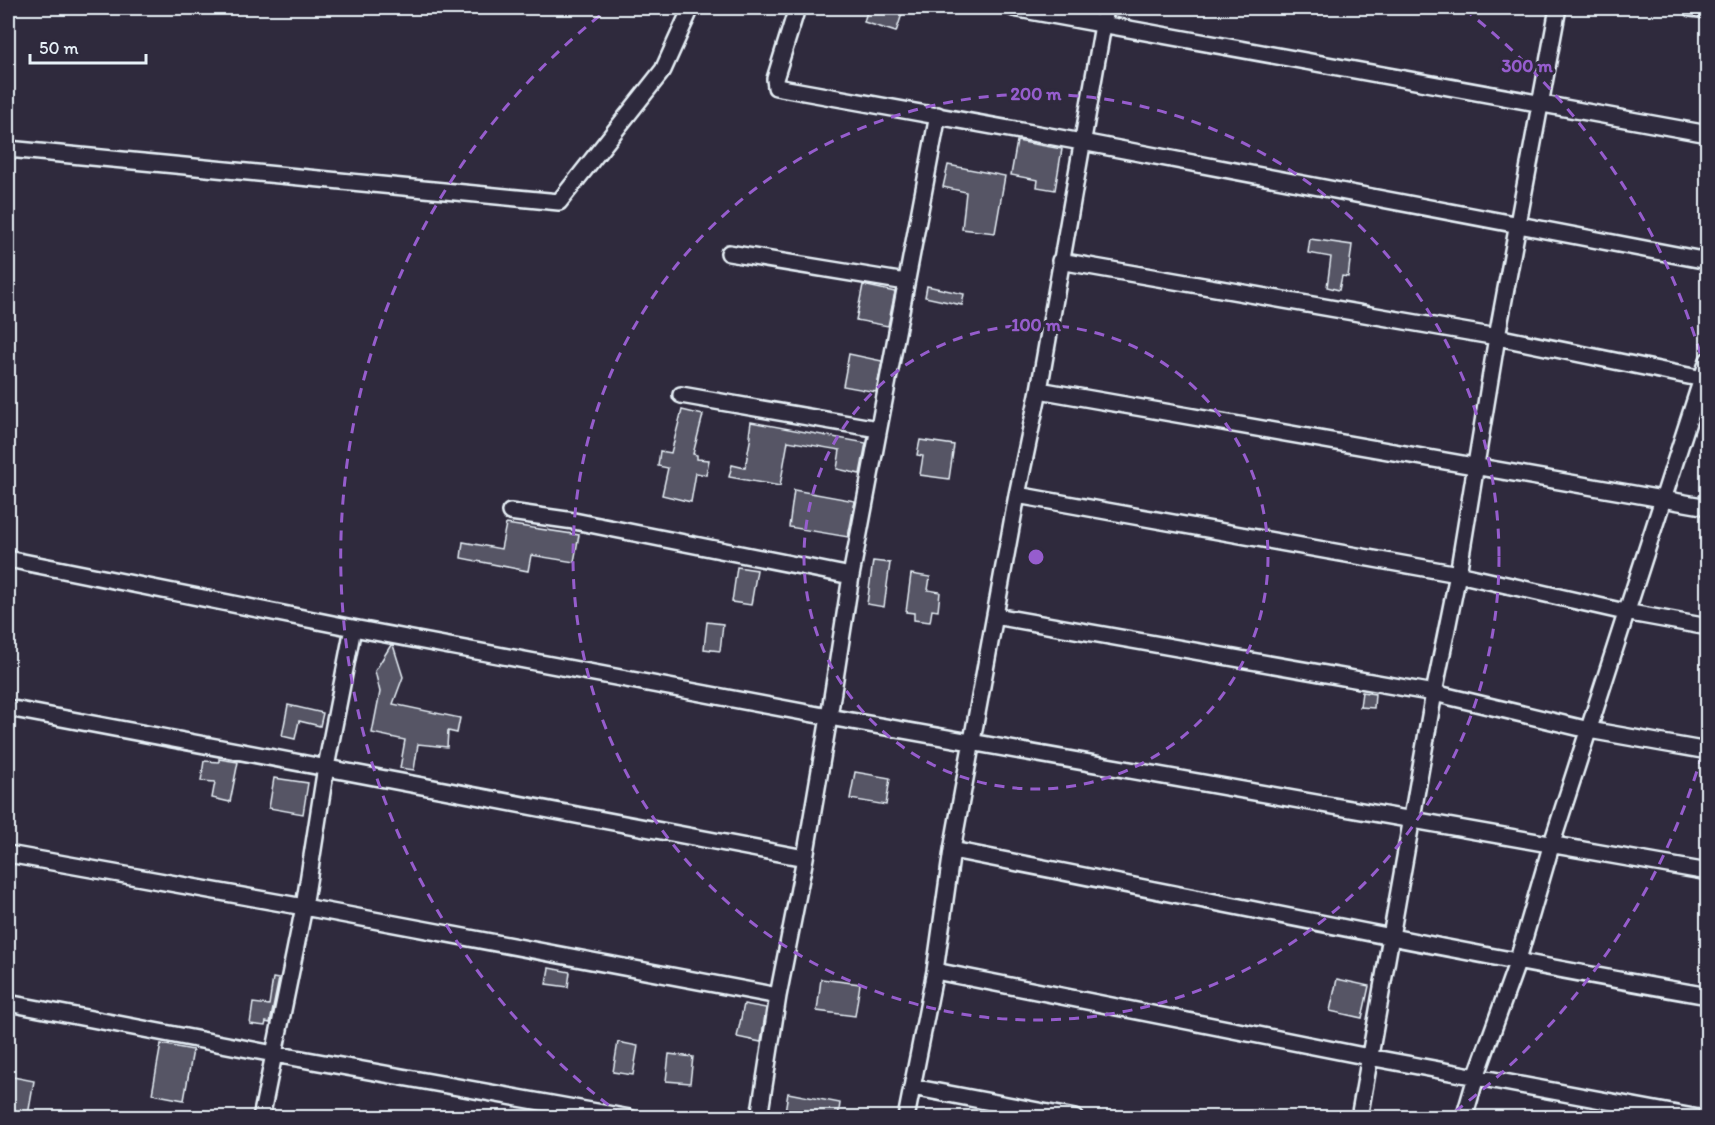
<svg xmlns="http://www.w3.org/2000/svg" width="1715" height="1125" font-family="Itim,sans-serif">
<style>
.building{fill:#575565;stroke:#e8f1f8;stroke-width:1.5}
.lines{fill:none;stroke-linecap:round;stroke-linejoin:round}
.minor-casing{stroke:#e8f1f8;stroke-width:20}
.minor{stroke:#2f2a3d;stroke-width:15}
.ring{fill:none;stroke:#965dcd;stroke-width:3;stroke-dasharray:10 8}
.centre{fill:#965dcd;stroke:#2f2a3d;stroke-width:3}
.ring-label{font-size:18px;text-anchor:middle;font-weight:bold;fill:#965dcd;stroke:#2f2a3d;stroke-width:6;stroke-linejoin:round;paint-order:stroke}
</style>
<rect width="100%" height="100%" fill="#2f2a3d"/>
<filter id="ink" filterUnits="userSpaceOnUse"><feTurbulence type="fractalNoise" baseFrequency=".0167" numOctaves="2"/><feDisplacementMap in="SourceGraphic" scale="12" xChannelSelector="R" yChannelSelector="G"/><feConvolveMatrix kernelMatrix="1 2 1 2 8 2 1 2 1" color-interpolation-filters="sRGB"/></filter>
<g filter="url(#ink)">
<!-- building -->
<path class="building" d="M 868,8 L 904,8 L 896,32 L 864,22 Z
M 1017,141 L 1062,149 L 1055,190 L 1037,187 L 1038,180 L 1011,175 Z
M 948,165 L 1005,176 L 995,233 L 962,229 L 966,192 L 943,187 Z
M 1310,239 L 1352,245 L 1348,277 L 1342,276 L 1339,290 L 1327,287 L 1331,257 L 1308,253 Z
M 863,285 L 895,292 L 888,326 L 856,320 Z
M 927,286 L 964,294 L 962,305 L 925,297 Z
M 849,354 L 882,361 L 876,392 L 843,386 Z
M 682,410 L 703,415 L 693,454 L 697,455 L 697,459 L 709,460 L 706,475 L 696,473 L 691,502 L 662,495 L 668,468 L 658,466 L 660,451 L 671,453 Z
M 751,422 L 866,443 L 860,474 L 837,469 L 840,450 L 788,441 L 780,486 L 729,477 L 732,465 L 745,468 L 751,436 L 749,436 Z
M 920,440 L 954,445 L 949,479 L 920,475 L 923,456 L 917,455 Z
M 794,490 L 855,501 L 848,537 L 789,527 Z
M 506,524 L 579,535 L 574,562 L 531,555 L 528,571 L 461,558 L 463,542 L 501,549 Z
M 873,561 L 890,563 L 884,607 L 867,604 Z
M 737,567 L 757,570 L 751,605 L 732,602 Z
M 911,574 L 930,577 L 928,590 L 940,592 L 938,611 L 932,610 L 930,622 L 914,620 L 914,613 L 906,612 Z
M 707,622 L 723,624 L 720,651 L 704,649 Z
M 391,645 L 393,645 L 403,677 L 393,704 L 460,718 L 457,733 L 448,731 L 447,747 L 418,744 L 414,770 L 400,768 L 405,740 L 372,733 L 380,692 L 375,671 Z
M 1362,692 L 1375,694 L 1374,708 L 1360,707 Z
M 288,705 L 323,713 L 320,726 L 299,721 L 295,739 L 282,736 Z
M 219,759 L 238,762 L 230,802 L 212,798 L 215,782 L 201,781 L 204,761 L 219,762 Z
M 855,772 L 890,778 L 886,805 L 850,799 Z
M 274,778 L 308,783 L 303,814 L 269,808 Z
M 549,968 L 570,972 L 568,987 L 546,984 Z
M 273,978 L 279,979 L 270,1023 L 266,1022 L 265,1026 L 250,1024 L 253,1003 L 269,1005 Z
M 821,979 L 860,984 L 855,1016 L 817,1011 Z
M 1337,979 L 1369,986 L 1362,1018 L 1330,1011 Z
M 744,1004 L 766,1008 L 761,1042 L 737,1037 Z
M 618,1042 L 638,1046 L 633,1075 L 613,1072 Z
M 161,1044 L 193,1050 L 184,1100 L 152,1094 Z
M 669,1054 L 693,1057 L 690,1083 L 666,1081 Z
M 8,1076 L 34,1081 L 28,1115 L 8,1111 Z
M 788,1093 L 840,1103 L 838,1118 L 784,1118 Z"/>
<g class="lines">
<defs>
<path id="minor" d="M 797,8 L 775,79 L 776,87 L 1082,142 L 1708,261
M 1013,8 L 1708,134
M 1691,8 L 1708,10
M 8,149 L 559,202 L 663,70 L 691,8
M 729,253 L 906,282
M 1060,261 L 1497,337 L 1708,380
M 1039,390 L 1708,507
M 681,395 L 878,429
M 1017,495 L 1458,574 L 1625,612 L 1708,627
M 510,512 L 574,521 L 851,576
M 8,559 L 353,628 L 829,717 L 1708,872
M 995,616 L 1434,693 L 1589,730 L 1708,751
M 8,708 L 805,858
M 952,850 C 1203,899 1455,952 1708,996
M 8,854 L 304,907 L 778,996
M 935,971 L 1369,1057 L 1699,1118
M 8,1003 L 274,1054 L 630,1118
M 912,1087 L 1075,1118
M 261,1118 L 304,907 L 326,767 L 353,628
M 759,1118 L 778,996 L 805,858 L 829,717 L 851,576 L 938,115
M 906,1118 L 935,971 L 952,850 L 1017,495 L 1039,390 L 1106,8
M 1359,1118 L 1434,693 L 1458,574 L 1497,337 L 1558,8
M 1464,1118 L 1476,1077 L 1517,963 L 1552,843 L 1708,360"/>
</defs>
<!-- minor casing -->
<use href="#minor" class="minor-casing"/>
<!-- minor -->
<use href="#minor" class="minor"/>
</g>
</g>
<!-- distance rings -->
<g class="ring">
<circle cx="1036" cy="557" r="232"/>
<circle cx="1036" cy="557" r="463"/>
<path d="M1707 737A695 695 0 0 1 1449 1116M623 1116A695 695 0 0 1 608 9M1464 9A695 695 0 0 1 1707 377"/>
</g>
<circle cx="1036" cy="557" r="9" class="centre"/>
<g class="ring-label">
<text x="1527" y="72">300 m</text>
<text x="1036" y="100">200 m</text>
<text x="1036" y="331">100 m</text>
</g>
<!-- margin -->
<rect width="1715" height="1125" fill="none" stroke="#2f2a3d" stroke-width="30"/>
<rect x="15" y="15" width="1685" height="1095" fill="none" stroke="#e8f1f8" stroke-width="2" filter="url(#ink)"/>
<!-- scale -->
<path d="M30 54v9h116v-9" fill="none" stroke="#e8f1f8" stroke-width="3"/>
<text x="39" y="54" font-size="18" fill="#e8f1f8" stroke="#2f2a3d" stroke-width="4.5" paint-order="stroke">50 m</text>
</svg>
